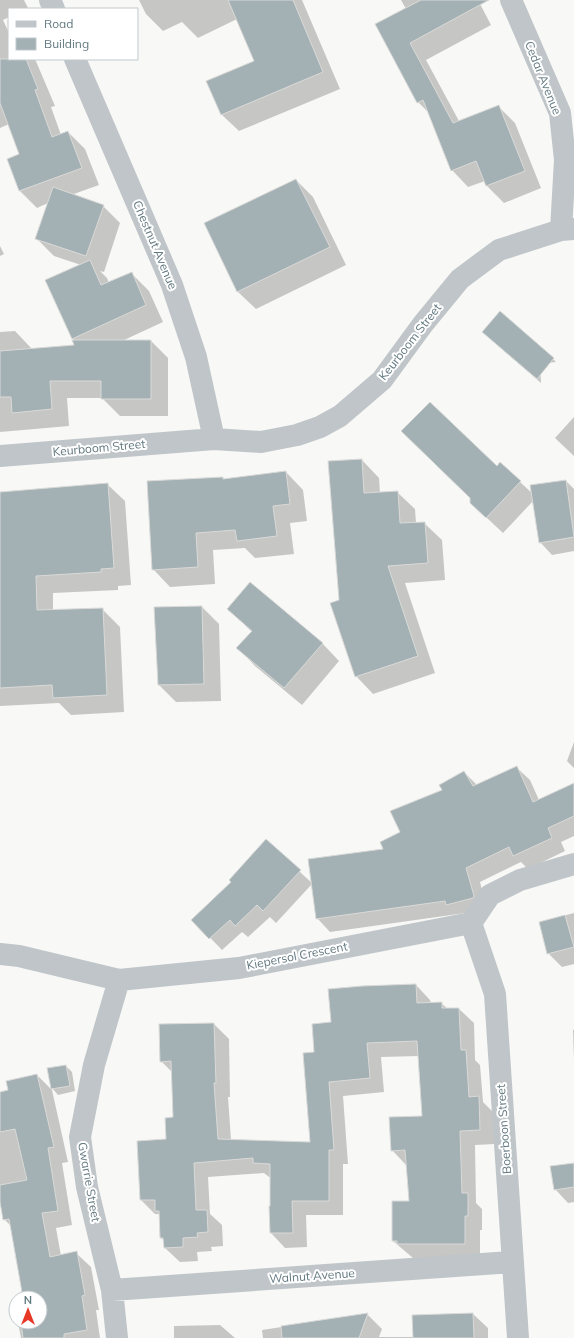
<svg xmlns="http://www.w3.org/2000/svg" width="574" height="1338" font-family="Mulish,sans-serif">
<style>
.shadow{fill:#0003}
.building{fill:#a3b0b4;stroke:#dadad8}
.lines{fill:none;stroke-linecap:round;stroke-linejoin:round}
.street{stroke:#bfc5c8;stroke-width:22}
.labels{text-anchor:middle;stroke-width:4;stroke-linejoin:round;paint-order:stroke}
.street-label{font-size:12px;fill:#637981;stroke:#fff}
</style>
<rect width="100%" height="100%" fill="#f8f8f6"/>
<!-- shadow -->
<path class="shadow" d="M 0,0 L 24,0 L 28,8 L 25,9 L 9,9 L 9,17 L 3,20 L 9,33 L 9,59 L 35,59 L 55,106 L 51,107 L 61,135 L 68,132 L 85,149 L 99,185 L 71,195 L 103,206 L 120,223 L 104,272 L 100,271 L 107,278 L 109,283 L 131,273 L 149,291 L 163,322 L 122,341 L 151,341 L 168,358 L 168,416 L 120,416 L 102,398 L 67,398 L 69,426 L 0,432 L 0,332 L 15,331 L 32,349 L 76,345 L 75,341 L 72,338 L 81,265 L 54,256 L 36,238 L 48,203 L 37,208 L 20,191 L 8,159 L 20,155 L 9,124 L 0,128 Z
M 139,0 L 302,0 L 340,89 L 239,131 L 221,114 L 255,61 L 237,19 L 198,38 L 182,22 L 163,31 L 146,14 Z
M 401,0 L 478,0 L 491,25 L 426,60 L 459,121 L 498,106 L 515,123 L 541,188 L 504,203 L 487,186 L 485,181 L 468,187 L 452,170 L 429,113 L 418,102 L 376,25 L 406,9 Z
M 296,180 L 313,197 L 346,265 L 256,309 L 238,292 L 205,224 Z
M 0,246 L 4,254 L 0,256 Z
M 484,332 L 545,351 L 556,362 L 540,364 L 541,383 L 496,344 Z
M 574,417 L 574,456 L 555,438 Z
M 362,460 L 379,478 L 380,493 L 397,492 L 415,509 L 416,523 L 424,523 L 442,540 L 445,580 L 405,583 L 435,673 L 373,694 L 356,676 L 340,600 Z
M 286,472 L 303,490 L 307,521 L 290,523 L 294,554 L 255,558 L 245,548 L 213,550 L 215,584 L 170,587 L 153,569 L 223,478 L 224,479 Z
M 566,481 L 574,489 L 574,551 L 552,555 L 540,542 L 534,500 L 503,533 L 471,503 L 520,482 L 533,494 Z
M 107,484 L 125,501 L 131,585 L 118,586 L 118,590 L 53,593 L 53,611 L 102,609 L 120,627 L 124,712 L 71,715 L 59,703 L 0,706 L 0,493 Z
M 202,607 L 219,624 L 221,701 L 176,702 L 159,685 Z
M 228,609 L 322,643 L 339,661 L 302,705 L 255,666 L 238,648 L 252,632 Z
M 574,742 L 574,768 L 567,761 Z
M 516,767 L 530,780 L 539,800 L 574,785 L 574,836 L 561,842 L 565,851 L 528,869 L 521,862 L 480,882 L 487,910 L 330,932 L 317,918 L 312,884 L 276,923 L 270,917 L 248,937 L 242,932 L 222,950 L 193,920 L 233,882 L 266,841 L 312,883 L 385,850 L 443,790 L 464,772 L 477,785 Z
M 574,913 L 574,964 L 562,967 L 548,953 L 540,922 Z
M 416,985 L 430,1000 L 431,1003 L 441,1003 L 448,1009 L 459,1009 L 474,1023 L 475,1060 L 480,1065 L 483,1102 L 493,1112 L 495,1144 L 475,1145 L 476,1203 L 482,1209 L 482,1230 L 480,1230 L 480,1258 L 413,1258 L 393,1241 L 410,1202 L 406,1165 L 392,1150 L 423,1117 L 419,1056 L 381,1057 L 384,1092 L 343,1096 L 348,1164 L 343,1164 L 343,1215 L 306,1215 L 307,1247 L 285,1248 L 271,1233 L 271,1177 L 269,1177 L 264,1173 L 208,1177 L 210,1214 L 222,1225 L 223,1246 L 211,1247 L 212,1251 L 197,1252 L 198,1261 L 180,1262 L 165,1248 L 165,1241 L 161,1238 L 160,1214 L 155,1214 L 141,1200 L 167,1140 L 174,1118 L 172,1072 L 161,1061 L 214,1024 L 229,1039 L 230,1097 L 228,1097 L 231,1140 L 311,1143 L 316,1053 L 332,1023 Z
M 573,1030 L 574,1030 L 574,1060 Z
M 66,1066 L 72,1072 L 75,1091 L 58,1095 L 52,1088 Z
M 37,1075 L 52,1090 L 68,1162 L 62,1163 L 72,1225 L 56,1228 L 61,1256 L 76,1253 L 91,1267 L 99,1310 L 96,1310 L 100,1338 L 21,1338 L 18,1322 L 40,1322 L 40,1298 L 24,1298 L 11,1226 L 4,1219 L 0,1196 L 0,1093 L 9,1091 Z
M 574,1164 L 574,1202 L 568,1203 L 555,1189 Z
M 367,1314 L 382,1329 L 379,1337 L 414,1337 L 473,1314 L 488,1328 L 488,1338 L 263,1338 L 262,1330 Z
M 220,1325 L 235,1338 L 174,1338 L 174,1326 Z"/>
<!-- building -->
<path class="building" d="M 228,0 L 293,0 L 323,72 L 221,115 L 206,81 L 254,61 Z
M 421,0 L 489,0 L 410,43 L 453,123 L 499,105 L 525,171 L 486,186 L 476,161 L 451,171 L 423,100 L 417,103 L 375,24 Z
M 0,59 L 26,59 L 38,89 L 35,90 L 52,137 L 68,131 L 82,168 L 19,191 L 7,159 L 19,154 L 0,103 Z
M 296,179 L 330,247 L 237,292 L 204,223 Z
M 53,187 L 104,205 L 86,256 L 35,239 Z
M 90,260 L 101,285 L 132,272 L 146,305 L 72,339 L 45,280 Z
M 500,311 L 554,358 L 537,379 L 482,332 Z
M 72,340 L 151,340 L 151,399 L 101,399 L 101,381 L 50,381 L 52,409 L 12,413 L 11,397 L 0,397 L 0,351 L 74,345 Z
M 430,402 L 497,466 L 500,462 L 521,481 L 486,518 L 470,503 L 470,498 L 401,431 Z
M 362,459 L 364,493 L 398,491 L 400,523 L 425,522 L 428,563 L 388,566 L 418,656 L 355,677 L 330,603 L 339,600 L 328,461 Z
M 286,471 L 290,504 L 273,506 L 277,536 L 237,541 L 235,530 L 196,533 L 198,567 L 152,570 L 147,481 L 223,477 L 223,479 Z
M 566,480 L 574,537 L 539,543 L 530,485 Z
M 108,483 L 114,568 L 101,569 L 101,572 L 36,576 L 37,610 L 103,608 L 107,695 L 53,698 L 52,685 L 0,688 L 0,492 Z
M 250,582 L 323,643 L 284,688 L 236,648 L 252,631 L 227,609 Z
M 202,606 L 204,684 L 158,685 L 154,607 Z
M 517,766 L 533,802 L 574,783 L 574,816 L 548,828 L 552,838 L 513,856 L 509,847 L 466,868 L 474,896 L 473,898 L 446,905 L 445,901 L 316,919 L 308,859 L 383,849 L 380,842 L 400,832 L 390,811 L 442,790 L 439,785 L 464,771 L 473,786 Z
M 266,839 L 301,870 L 263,911 L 257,905 L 235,926 L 230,920 L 209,939 L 191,920 L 231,882 L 229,880 Z
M 565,915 L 574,947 L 547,954 L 539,922 Z
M 416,984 L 417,1003 L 442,1002 L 442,1008 L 459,1008 L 461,1050 L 466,1050 L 469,1097 L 479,1096 L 480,1130 L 460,1131 L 462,1193 L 468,1193 L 468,1216 L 465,1216 L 465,1244 L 397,1244 L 397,1241 L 392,1241 L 392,1201 L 409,1201 L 405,1150 L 391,1151 L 389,1117 L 422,1116 L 417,1041 L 367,1043 L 370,1078 L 329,1082 L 334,1150 L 329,1150 L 329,1201 L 292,1201 L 293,1233 L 270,1233 L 269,1206 L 270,1206 L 270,1164 L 253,1163 L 253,1158 L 194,1163 L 196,1210 L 207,1210 L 208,1232 L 197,1233 L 198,1237 L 183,1238 L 183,1247 L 164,1248 L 163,1238 L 160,1238 L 159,1211 L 155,1211 L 155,1200 L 140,1200 L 137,1141 L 166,1139 L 165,1118 L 173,1117 L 171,1061 L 160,1062 L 159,1024 L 214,1023 L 216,1083 L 214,1083 L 218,1139 L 310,1142 L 303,1053 L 314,1052 L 312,1024 L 331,1022 L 328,989 L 362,986 Z
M 66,1065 L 70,1086 L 51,1089 L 47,1068 Z
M 37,1074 L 54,1147 L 48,1148 L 58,1211 L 42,1213 L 50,1257 L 77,1251 L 85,1295 L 82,1296 L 87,1330 L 64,1334 L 64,1338 L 23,1338 L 21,1322 L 40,1322 L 40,1298 L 23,1298 L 9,1219 L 3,1220 L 0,1202 L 0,1185 L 27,1180 L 15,1129 L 0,1132 L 0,1092 L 8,1090 L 6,1081 Z
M 574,1163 L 574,1187 L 554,1190 L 550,1166 Z
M 368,1313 L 359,1338 L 282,1338 L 281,1326 Z
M 473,1313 L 474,1338 L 413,1338 L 412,1315 Z"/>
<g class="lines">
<!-- street -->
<path class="street" d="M 50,0 L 54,9
M 511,0 L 560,113 L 565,160 L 561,230
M 75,59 L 172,285 L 196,357 L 214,439
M 0,456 L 214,439 L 261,442 L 297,435 L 320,427 L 340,416 L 382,380 L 423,324 L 460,279 L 499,250 L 561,230 L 574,229
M 471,923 L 495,994 L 518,1338
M 0,954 L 19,956 L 119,980 L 239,968 L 471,923 L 490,895 L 520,880 L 574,864
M 112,1290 L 512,1262
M 117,1338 L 112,1290 L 87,1187 L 80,1137 L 94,1065 L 119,980"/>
</g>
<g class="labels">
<!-- street labels -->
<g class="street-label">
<text transform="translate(543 78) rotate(68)" y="4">Cedar Avenue</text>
<text transform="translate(155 245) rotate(67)" y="4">Chestnut Avenue</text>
<text transform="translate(410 342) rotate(-52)" y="4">Keurboom Street</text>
<text transform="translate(99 448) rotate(-5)" y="4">Keurboom Street</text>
<text transform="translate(297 956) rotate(-11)" y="4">Kiepersol Crescent</text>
<text transform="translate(504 1129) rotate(-94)" y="4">Boerboon Street</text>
<text transform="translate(89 1182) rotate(80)" y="4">Gwarrie Street</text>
<text transform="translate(312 1276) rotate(-4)" y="4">Walnut Avenue</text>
</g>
</g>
<!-- legend -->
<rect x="8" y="8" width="130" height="52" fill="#ffffff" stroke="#c1c9cd"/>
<rect x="16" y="21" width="20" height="6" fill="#bfc5c8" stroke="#c1c9cd"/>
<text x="44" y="28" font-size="12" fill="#637981">Road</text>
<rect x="16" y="38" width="20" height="12" fill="#a3b0b4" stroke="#c1c9cd"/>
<text x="44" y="48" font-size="12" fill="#637981">Building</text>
<!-- north arrow -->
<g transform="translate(28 1310)"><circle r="19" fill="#ffffff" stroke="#c1c9cd"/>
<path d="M0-3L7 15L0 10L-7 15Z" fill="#e73827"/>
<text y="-6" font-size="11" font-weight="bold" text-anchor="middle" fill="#637981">N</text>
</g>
</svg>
